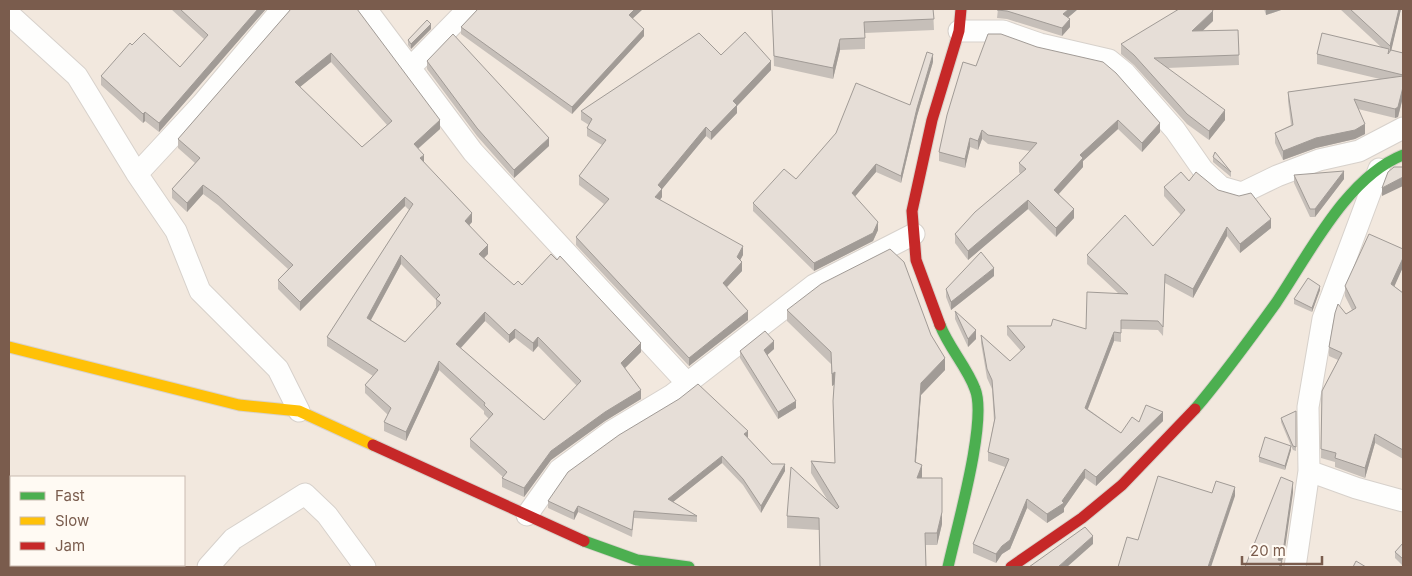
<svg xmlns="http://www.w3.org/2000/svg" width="1412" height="576" font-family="Inter,sans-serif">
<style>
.residential{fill:#f2e8de;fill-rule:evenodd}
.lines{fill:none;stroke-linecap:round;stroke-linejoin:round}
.street-casing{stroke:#d7d1cb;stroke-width:23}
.fast-casing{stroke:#d9d2cb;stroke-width:13}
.slow-casing{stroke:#d9d2cb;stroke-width:13}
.jam-casing{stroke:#d9d2cb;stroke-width:13}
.street{stroke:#fefefd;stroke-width:21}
.fast{stroke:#4caf50;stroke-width:11}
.slow{stroke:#ffc107;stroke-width:11}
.jam{stroke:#c62828;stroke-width:11}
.wall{fill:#c6bfb9;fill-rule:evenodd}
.shaded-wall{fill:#a19b96}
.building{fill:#e6ded7;stroke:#a19b96;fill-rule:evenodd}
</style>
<rect width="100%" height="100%" fill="#f9f5f0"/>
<!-- residential -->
<path class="residential" d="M 9,9 L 1403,9 L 1403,567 L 9,567 ZM 11,477 L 184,477 L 184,565 L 11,565 Z"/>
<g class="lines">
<defs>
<path id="street" d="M 366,9 L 473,152 L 687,383
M 9,14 L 77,76 L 137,174 L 176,231 L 200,291 L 278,369 L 299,411
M 959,31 L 1003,31 L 1040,44 L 1109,60 L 1125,73 L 1175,130 L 1203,170 L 1221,187 L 1242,193 L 1277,176 L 1319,160 L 1359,151 L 1403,128
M 410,68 L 468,9
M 137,174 L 202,104 L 282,9
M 1309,471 L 1356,488 L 1403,501
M 527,515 L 559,470 L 612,431 L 672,395 L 814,285 L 914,234
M 208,567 L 233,539 L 305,494 L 327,515 L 365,567
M 1295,567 L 1309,471 L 1308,407 L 1323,319 L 1379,169"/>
<path id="fast" d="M 940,325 C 949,348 967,367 975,389 C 988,420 956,530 948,567
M 1195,409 C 1224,375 1250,339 1276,303 C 1309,254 1347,177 1403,155
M 584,541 L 637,560 L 689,567"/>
<path id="slow" d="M 9,347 L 239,405 L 299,411 L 373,445"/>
<path id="jam" d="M 940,325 L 916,260 L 912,211 L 932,120 L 959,31 L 961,9
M 373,445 L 584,541
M 1011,567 L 1082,518 L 1122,485 L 1195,409"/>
</defs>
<!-- street casing -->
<use href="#street" class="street-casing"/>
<!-- fast casing -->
<use href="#fast" class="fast-casing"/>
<!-- slow casing -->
<use href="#slow" class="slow-casing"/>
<!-- jam casing -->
<use href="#jam" class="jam-casing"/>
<!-- street -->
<use href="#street" class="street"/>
<!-- fast -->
<use href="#fast" class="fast"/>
<!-- slow -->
<use href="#slow" class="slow"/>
<!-- jam -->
<use href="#jam" class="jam"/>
</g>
<!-- wall -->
<path class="wall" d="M 171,9 L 266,9 L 159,132 L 145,121 L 143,123 L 101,85 L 101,76 L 132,45 L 180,67 L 204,39 Z
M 291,9 L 440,129 L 418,149 L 424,162 L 472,222 L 469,225 L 488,254 L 484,258 L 514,285 L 522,285 L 641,352 L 625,368 L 641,399 L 605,421 L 551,460 L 524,497 L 502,487 L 502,478 L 503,477 L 470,447 L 470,439 L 489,419 L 484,414 L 484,411 L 439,370 L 406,441 L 384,431 L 384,422 L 388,415 L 365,393 L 365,385 L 373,376 L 327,346 L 327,337 L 409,210 L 405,206 L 300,311 L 278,289 L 278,280 L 288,269 L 218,205 L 203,194 L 187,212 L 172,198 L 172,189 L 195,163 L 178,148 L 178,139 ZM 331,62 L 387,125 L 362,147 L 300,87 ZM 401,264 L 436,300 L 436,308 L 405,342 L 371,320 ZM 485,321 L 509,343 L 515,338 L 533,352 L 538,346 L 577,386 L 544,420 L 461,348 Z
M 478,9 L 643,9 L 632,18 L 644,36 L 572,114 L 461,34 L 461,27 Z
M 772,9 L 933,9 L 934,30 L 865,33 L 865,49 L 840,50 L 833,79 L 774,66 Z
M 998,9 L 1078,9 L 1068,17 L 1070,27 L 1062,36 L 1007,19 L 997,18 Z
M 1264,9 L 1284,9 L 1266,15 Z
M 1340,9 L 1401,9 L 1391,50 L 1403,53 L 1403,97 L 1398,117 L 1395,118 L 1358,109 L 1365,134 L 1355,139 L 1316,148 L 1283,160 L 1275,143 L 1275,133 L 1291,125 L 1288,101 L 1288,92 L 1380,79 L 1317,64 L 1317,54 L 1381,47 Z
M 1213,21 L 1202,31 L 1238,30 L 1239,65 L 1167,68 L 1225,120 L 1209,140 L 1187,124 L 1134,65 L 1121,54 L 1121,44 Z
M 431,29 L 411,49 L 408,45 L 408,40 Z
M 721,55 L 771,70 L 737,106 L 737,113 L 711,140 L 706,136 L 662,189 L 662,197 L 660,200 L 743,255 L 740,260 L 742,271 L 727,287 L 748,320 L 689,366 L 576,245 L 576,237 L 604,204 L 579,185 L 579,176 L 602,145 L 587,136 L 587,128 L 589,125 L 581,120 L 581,111 Z
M 427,61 L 549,146 L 514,178 L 477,136 L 427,69 Z
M 933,62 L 917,116 L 901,183 L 876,172 L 855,196 L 878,230 L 873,241 L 814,271 L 753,211 L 753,203 L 796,179 L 910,105 Z
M 963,62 L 1160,132 L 1142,152 L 1118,129 L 1083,161 L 1083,167 L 1059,194 L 1074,218 L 1056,237 L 1028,209 L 968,260 L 955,243 L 955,234 L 1020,174 L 1019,172 L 1019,163 L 1030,151 L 988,144 L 982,139 L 978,150 L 970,147 L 965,168 L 939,161 L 939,152 Z
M 1213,157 L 1231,172 L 1231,177 L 1213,162 Z
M 1294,175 L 1344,179 L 1315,217 L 1310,217 L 1294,183 Z
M 1189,181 L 1218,190 L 1271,228 L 1240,253 L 1227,236 L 1193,298 L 1165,283 L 1163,336 L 1158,330 L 1121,329 L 1121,342 L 1114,341 L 1088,409 L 1121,433 L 1139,422 L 1163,421 L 1096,486 L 1085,478 L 1064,508 L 1064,512 L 1047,523 L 1027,508 L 1010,549 L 1002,554 L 996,563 L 973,553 L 973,544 L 1005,467 L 988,461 L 988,452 L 994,421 L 992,389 L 987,378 L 981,343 L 981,335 L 1010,361 L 1021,351 L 1007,335 L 1007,326 L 1051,326 L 1086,329 L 1118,293 L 1087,264 L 1087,255 L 1153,246 L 1181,215 L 1164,196 L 1164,187 Z
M 1403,249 L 1403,267 L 1394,286 L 1403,293 L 1403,459 L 1375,443 L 1365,478 L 1335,467 L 1335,462 L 1321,458 L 1322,391 L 1338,360 L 1329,356 L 1329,347 L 1346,314 L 1352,310 L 1345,296 L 1345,286 Z
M 994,276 L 951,310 L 946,297 L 946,289 Z
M 1320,290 L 1312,312 L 1294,304 L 1294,299 Z
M 787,310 L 931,335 L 945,370 L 921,395 L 915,463 L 922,477 L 921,478 L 942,524 L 937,545 L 925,545 L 819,530 L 787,528 L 787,516 L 828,501 L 811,473 L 811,461 L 835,463 L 833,413 L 834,384 L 832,386 L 831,364 L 787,321 Z
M 955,311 L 976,339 L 968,347 L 955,319 Z
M 774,349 L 767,355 L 796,408 L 778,419 L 740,358 L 740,351 Z
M 1296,411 L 1296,451 L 1293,450 L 1291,446 L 1291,450 L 1285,470 L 1259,462 L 1259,457 L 1291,446 L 1281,422 L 1281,418 Z
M 748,438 L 772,464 L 785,471 L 761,513 L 743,485 L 722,463 L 673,502 L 697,516 L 697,522 L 634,518 L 632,537 L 578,512 L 574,520 L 548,508 L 548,501 Z
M 1403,543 L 1403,566 L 1395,558 L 1395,552 Z"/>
<!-- shaded-wall -->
<path class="shaded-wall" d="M 258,9 L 266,9 L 159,132 L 159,123 Z
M 635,9 L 643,9 L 629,22 L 629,15 Z
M 1069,9 L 1078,9 L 1063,22 L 1063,14 Z
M 1266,9 L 1284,9 L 1266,15 Z
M 1399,9 L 1401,9 L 1390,56 L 1390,46 Z
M 1213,11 L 1213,21 L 1192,41 L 1192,31 Z
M 1070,19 L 1070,27 L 1062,36 L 1062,28 Z
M 431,24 L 431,29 L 411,49 L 411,44 Z
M 644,29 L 644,36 L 572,114 L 572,107 Z
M 840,39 L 840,50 L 833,79 L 833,68 Z
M 331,53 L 331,62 L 295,91 L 295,82 Z
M 933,54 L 933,62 L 917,116 L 901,183 L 901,176 L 917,108 Z
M 771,61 L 771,70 L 737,106 L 737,113 L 711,140 L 711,132 L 733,101 Z
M 1403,87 L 1403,97 L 1398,117 L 1395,118 L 1395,109 Z
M 1225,110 L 1225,120 L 1209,140 L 1209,131 Z
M 145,112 L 145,121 L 143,123 L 143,114 Z
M 440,120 L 440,129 L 414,152 L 414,144 Z
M 1118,120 L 1118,129 L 1083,161 L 1083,167 L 1054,199 L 1054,190 L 1080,155 Z
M 1160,123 L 1160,132 L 1142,152 L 1142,143 Z
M 1365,124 L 1365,134 L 1355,139 L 1316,148 L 1283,160 L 1283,151 L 1316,138 Z
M 706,127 L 706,136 L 658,194 L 658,185 Z
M 982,130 L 982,139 L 978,150 L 978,141 Z
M 549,138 L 549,146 L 514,178 L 514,170 Z
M 970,138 L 970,147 L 965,168 L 965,159 Z
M 424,155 L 424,164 L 420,158 Z
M 876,164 L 876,172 L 852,200 L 852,193 Z
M 1344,171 L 1344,179 L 1315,217 L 1315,209 Z
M 1403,177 L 1403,186 L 1382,196 L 1382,188 Z
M 203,185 L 203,194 L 187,212 L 187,203 Z
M 662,189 L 662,197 L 655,206 L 655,197 Z
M 405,197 L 405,206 L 300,311 L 300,302 Z
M 1028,200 L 1028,209 L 968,260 L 968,251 Z
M 1074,209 L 1074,218 L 1056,237 L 1056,228 Z
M 472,213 L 472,222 L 465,230 L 465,221 Z
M 1271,219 L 1271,228 L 1240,253 L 1240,244 Z
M 878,222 L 878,230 L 873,241 L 814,271 L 814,263 Z
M 1227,227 L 1227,236 L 1193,298 L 1193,289 Z
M 488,245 L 488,254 L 479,263 L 479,254 Z
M 743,246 L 743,255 L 737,266 L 737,257 Z
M 401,255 L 401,264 L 367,327 L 367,318 Z
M 1403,258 L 1403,267 L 1391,294 L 1391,284 Z
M 742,262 L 742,271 L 723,291 L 723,283 Z
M 994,268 L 994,276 L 951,310 L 951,302 Z
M 1320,286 L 1320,290 L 1312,312 L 1312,308 Z
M 748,311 L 748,320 L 689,366 L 689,358 Z
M 485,312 L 485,321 L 456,353 L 456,344 Z
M 515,329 L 515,338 L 509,343 L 509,335 Z
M 976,330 L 976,339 L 968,347 L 968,339 Z
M 1114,332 L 1114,341 L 1085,416 L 1085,408 Z
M 538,337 L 538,346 L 533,352 L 533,343 Z
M 774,341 L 774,349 L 764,358 L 764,350 Z
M 641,343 L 641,352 L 621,372 L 621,363 Z
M 945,358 L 945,370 L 921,395 L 915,474 L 915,462 L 921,383 Z
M 439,361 L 439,370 L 406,441 L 406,432 Z
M 835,372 L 835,384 L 832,386 L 832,374 Z
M 641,390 L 641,399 L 605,421 L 551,460 L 524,497 L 524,488 L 551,451 L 605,412 Z
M 796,401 L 796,408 L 778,419 L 778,412 Z
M 1163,412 L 1163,421 L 1096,486 L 1096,477 Z
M 748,431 L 748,438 L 744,434 Z
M 1375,434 L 1375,443 L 1365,478 L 1365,468 Z
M 1291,446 L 1291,450 L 1285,470 L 1285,466 Z
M 722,456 L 722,463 L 668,506 L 668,499 Z
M 785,464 L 785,471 L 761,513 L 761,506 Z
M 922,465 L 922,477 L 917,490 L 917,478 Z
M 1085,469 L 1085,478 L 1064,508 L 1064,512 L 1047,523 L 1047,514 L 1062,501 Z
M 1293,482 L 1293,493 L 1284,556 L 1282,561 L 1282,567 L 1278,567 L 1278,560 Z
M 1235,487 L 1235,496 L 1211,567 L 1208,567 Z
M 1027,499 L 1027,508 L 1010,549 L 1002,554 L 996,563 L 996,554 Z
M 578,506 L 578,512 L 574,520 L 574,513 Z
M 942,512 L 942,524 L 937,545 L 937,533 Z
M 1093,536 L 1093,544 L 1067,567 L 1058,567 Z"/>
<!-- building -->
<path class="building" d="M 180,9 L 258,9 L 159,123 L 145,112 L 143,114 L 101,76 L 130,43 L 132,45 L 144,33 L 180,67 L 208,35 Z
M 291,9 L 357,9 L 440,120 L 414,144 L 424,155 L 420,158 L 472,213 L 465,221 L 488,245 L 479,254 L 514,285 L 518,281 L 522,285 L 551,254 L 557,260 L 560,256 L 641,343 L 621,363 L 641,390 L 605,412 L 551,451 L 524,488 L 502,478 L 507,472 L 470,439 L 493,414 L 484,405 L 485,403 L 439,361 L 406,432 L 384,422 L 391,408 L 365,385 L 378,370 L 327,337 L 413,204 L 405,197 L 300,302 L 278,280 L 293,265 L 218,196 L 203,185 L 187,203 L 172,189 L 200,158 L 178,139 ZM 331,53 L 392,121 L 362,147 L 295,82 ZM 401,255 L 440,295 L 436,299 L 441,303 L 405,342 L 367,318 ZM 485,312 L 509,335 L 515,329 L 533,343 L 538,337 L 581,381 L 544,420 L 456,344 Z
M 478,9 L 635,9 L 629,15 L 644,29 L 572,107 L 461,27 Z
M 772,9 L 933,9 L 934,19 L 864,22 L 865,38 L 840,39 L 833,68 L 774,56 Z
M 998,9 L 1069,9 L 1063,14 L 1070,19 L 1062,28 L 1007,11 L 997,10 Z
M 1179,9 L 1212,9 L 1213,11 L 1192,31 L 1238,30 L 1239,55 L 1154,58 L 1225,110 L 1209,131 L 1187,114 L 1134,55 L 1121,44 Z
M 1350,9 L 1399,9 L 1390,46 Z
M 427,20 L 431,24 L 411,44 L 408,40 Z
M 745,32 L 771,61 L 733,101 L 737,105 L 711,132 L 706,127 L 658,185 L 662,189 L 655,197 L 743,246 L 737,257 L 742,262 L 723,283 L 748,311 L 689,358 L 576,237 L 609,199 L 579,176 L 606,140 L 587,128 L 592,119 L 581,111 L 699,33 L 721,55 Z
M 1322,33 L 1389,49 L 1388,54 L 1391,50 L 1403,53 L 1403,75 L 1317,54 Z
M 453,34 L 549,138 L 514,170 L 477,128 L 427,61 Z
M 988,34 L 1001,34 L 1037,47 L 1103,62 L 1116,73 L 1160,123 L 1142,143 L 1118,120 L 1080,155 L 1083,158 L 1054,190 L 1074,209 L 1056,228 L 1028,200 L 968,251 L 955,234 L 975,212 L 1026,169 L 1019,163 L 1037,143 L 988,135 L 982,130 L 978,141 L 970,138 L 965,159 L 939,152 L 947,115 L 963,62 L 976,66 Z
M 927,52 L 933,54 L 917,108 L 901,176 L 876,164 L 852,193 L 878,222 L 873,233 L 814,263 L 753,203 L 784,169 L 796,179 L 836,133 L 856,83 L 910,105 Z
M 1403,76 L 1403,87 L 1398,107 L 1395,109 L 1354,99 L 1365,124 L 1355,130 L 1316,138 L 1283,151 L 1275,133 L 1293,125 L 1288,92 Z
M 1215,152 L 1231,172 L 1213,157 Z
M 1394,167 L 1403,167 L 1403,177 L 1382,188 L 1388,172 Z
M 1344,171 L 1315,209 L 1310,209 L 1294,175 Z
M 1181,172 L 1189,181 L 1196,172 L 1218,190 L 1239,196 L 1251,193 L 1271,219 L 1240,244 L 1227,227 L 1193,289 L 1165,274 L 1163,327 L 1158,321 L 1121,320 L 1121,333 L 1114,332 L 1085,408 L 1121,433 L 1132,417 L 1139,422 L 1146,405 L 1163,412 L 1096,477 L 1085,469 L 1062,501 L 1064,503 L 1047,514 L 1027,499 L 1010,540 L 1002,546 L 996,554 L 973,544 L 1009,459 L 988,452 L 995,418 L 992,380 L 987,369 L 981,335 L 1010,361 L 1025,347 L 1007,326 L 1051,326 L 1053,319 L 1086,329 L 1087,292 L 1128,294 L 1087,255 L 1125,215 L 1153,246 L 1185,210 L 1164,187 Z
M 1369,234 L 1403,249 L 1403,258 L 1391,284 L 1403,293 L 1403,450 L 1375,434 L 1365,468 L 1335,458 L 1336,453 L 1321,449 L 1322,391 L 1342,353 L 1329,347 L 1335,313 L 1338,304 L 1346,314 L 1356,308 L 1345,286 Z
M 890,249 L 904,262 L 931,335 L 945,358 L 921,383 L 915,462 L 922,465 L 917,478 L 942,478 L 942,512 L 937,533 L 925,533 L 926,567 L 820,567 L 819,518 L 787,516 L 791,467 L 837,509 L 839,507 L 811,461 L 835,463 L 833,401 L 835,372 L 832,374 L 831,352 L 787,310 L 821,284 Z
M 981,252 L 994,268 L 951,302 L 946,289 Z
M 1308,278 L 1320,286 L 1312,308 L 1294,299 Z
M 955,311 L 976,330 L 968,339 Z
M 765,331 L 774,341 L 764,350 L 796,401 L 778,412 L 740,351 Z
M 698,384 L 748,431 L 744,434 L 772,464 L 785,464 L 761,506 L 743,479 L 722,456 L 668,499 L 697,516 L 634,511 L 632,530 L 578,506 L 574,513 L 548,501 L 568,472 L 619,435 L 679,399 Z
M 1296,411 L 1296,447 L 1293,446 L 1281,418 Z
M 1265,437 L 1291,446 L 1285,466 L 1259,457 Z
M 1158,476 L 1212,493 L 1216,481 L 1235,487 L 1208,567 L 1118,567 L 1127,537 L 1138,540 Z
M 1281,477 L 1293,482 L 1284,545 L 1278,560 L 1282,561 L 1279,567 L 1245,567 Z
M 1085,527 L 1093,536 L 1058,567 L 1029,567 Z
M 1403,543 L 1403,559 L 1395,552 Z
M 1356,561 L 1366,567 L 1353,567 Z"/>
<!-- border -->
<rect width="1412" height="576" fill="none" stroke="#7a5c4d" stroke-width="20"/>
<!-- legend -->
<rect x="10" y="476" width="175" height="90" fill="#fffaf3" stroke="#cabbb1"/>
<rect x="20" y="492" width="25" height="8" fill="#4caf50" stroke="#cabbb1"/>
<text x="55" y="501" font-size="15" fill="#7a5c4d">Fast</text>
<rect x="20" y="517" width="25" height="8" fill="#ffc107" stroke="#cabbb1"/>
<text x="55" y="526" font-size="15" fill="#7a5c4d">Slow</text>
<rect x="20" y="542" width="25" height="8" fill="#c62828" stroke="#cabbb1"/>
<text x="55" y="551" font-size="15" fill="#7a5c4d">Jam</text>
<!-- scale -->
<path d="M1242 556v8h80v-8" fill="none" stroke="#7a5c4d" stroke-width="2.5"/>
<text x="1250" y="556" font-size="15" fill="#7a5c4d" stroke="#fffaf3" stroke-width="4" paint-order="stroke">20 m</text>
</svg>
